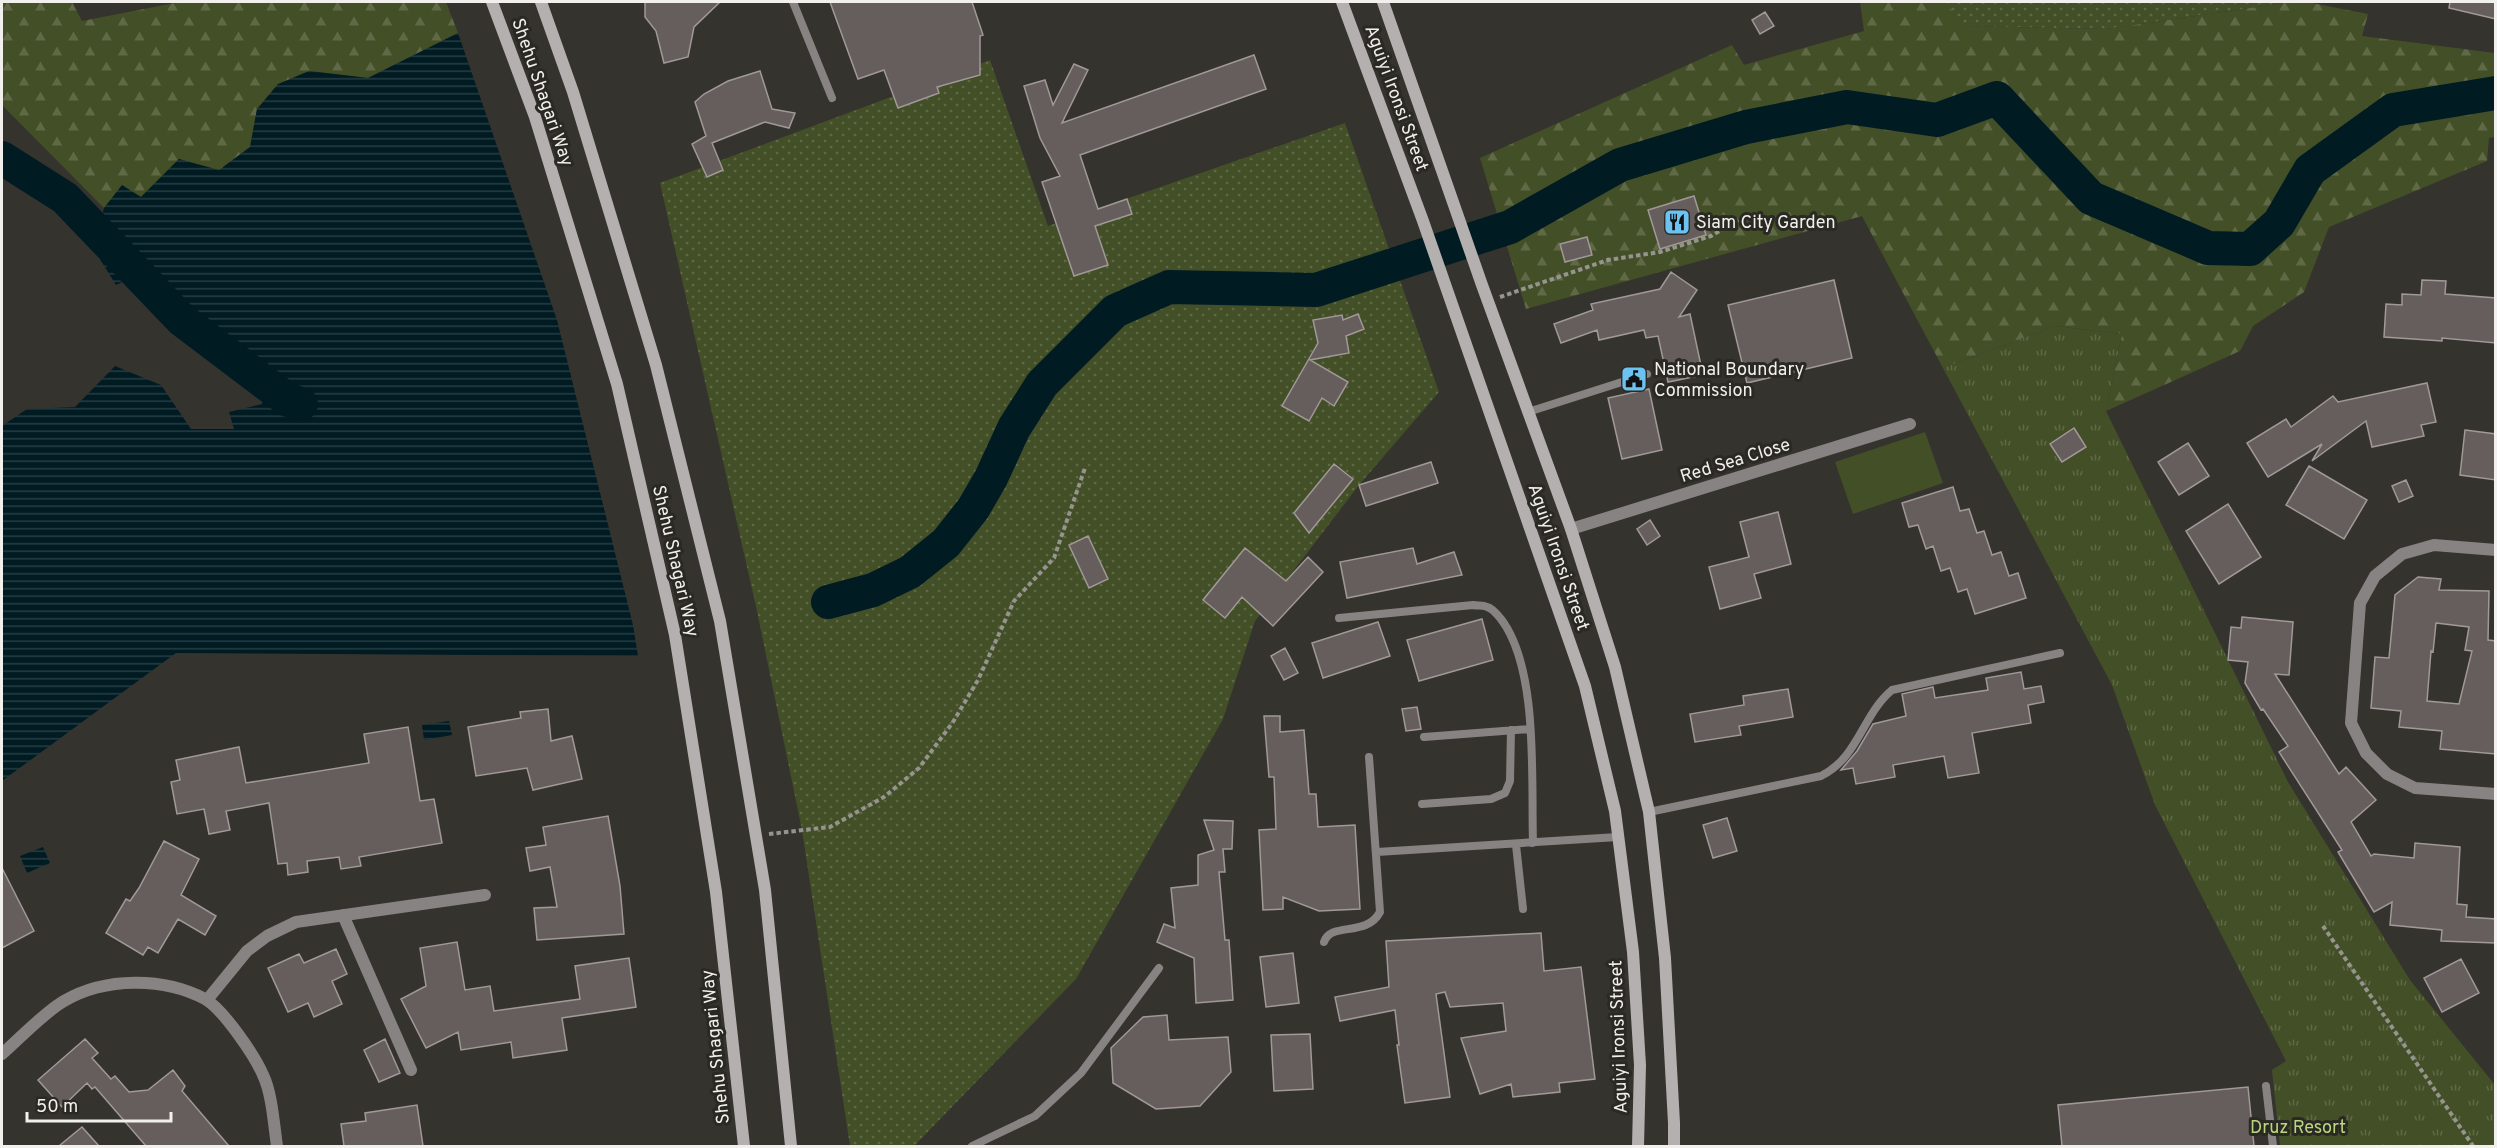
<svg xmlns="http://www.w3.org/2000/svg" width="2497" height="1148" font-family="Overpass,sans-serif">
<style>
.grass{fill:url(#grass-dots)}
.forest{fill:url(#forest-firs)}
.park{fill:url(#park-tufts)}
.pitch{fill:#434f27}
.water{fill:url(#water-rules)}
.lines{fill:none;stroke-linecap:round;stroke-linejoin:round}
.river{stroke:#011b23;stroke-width:34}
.building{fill:#655e5d;stroke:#a19898;stroke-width:1.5;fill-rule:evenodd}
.path{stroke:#95948f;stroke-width:4;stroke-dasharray:4.5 3;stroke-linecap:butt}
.lane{stroke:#878383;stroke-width:8}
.street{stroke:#878383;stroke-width:12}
.secondary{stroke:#b5b0b0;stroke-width:12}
.labels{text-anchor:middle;stroke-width:6;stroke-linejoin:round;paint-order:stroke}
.street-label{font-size:18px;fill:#f1f0ec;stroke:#2b2924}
.poi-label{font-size:18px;fill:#f1f0ec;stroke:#2b2924;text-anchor:start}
.park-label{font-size:18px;fill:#bbd77d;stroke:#2b2924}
</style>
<defs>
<pattern id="grass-dots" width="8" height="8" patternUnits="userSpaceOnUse" patternTransform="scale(1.5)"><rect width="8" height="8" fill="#434f27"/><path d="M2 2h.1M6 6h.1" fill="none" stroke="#5f6946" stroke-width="1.8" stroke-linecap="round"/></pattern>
<pattern id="forest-firs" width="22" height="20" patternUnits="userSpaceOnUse" patternTransform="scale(1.5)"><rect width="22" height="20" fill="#434f27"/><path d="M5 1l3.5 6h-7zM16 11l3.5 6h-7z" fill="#5f6946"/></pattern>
<pattern id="park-tufts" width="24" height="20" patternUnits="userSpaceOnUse" patternTransform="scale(1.5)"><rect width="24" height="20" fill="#434f27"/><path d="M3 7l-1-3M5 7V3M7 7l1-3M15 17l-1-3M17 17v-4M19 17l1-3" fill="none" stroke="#5f6946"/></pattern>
<pattern id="water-rules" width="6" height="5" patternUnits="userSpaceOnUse" patternTransform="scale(1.5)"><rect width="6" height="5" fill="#011b23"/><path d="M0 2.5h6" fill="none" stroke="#263c43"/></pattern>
</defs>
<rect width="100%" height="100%" fill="#35332e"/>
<!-- grass -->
<path class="grass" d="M 1946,2 L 2292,2 L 2106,29 L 1962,26 Z
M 990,60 L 1048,226 L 1345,123 L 1439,392 L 1359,485 L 1255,621 L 1223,719 L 1076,979 L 914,1146 L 850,1146 L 802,830 L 757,611 L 660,183 Z"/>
<!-- forest -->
<path class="forest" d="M 2,2 L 72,2 L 82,21 L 180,2 L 446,2 L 458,33 L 368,78 L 309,71 L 257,109 L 250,147 L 219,171 L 179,159 L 141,197 L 122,186 L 104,208 L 2,105 Z
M 1860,2 L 1946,2 L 1963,26 L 2106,29 L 2292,2 L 2307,2 L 2368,14 L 2362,36 L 2495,53 L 2495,137 L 2489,138 L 2487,161 L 2329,227 L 2304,292 L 2253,326 L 2240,351 L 2106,411 L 2122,334 L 2055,326 L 1943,368 L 1862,216 L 1526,309 L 1480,158 L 1732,45 L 1744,65 L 1864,31 Z"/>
<!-- park -->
<path class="park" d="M 2055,326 L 2122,334 L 2106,411 L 2288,782 L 2410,980 L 2495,1085 L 2495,1146 L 2280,1146 L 2272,1070 L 2286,1061 L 2155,805 L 2112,685 L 1943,368 Z"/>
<!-- pitch -->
<path class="pitch" d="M 1925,432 L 1943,483 L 1853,514 L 1835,462 Z"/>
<!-- water -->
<path class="water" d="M 458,33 L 557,320 L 633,625 L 638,656 L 176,653 L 2,781 L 2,426 L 27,409 L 75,407 L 115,366 L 161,385 L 191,429 L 234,429 L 229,412 L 262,404 L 259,368 L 245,347 L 214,356 L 169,306 L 146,272 L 116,285 L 93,248 L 104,208 L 122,185 L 141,197 L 179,159 L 219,170 L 250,147 L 257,109 L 278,84 L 309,71 L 368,78 Z
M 449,721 L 452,735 L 424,740 L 422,725 Z
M 43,847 L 50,863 L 27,873 L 20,856 Z"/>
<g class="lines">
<!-- river -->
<path class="river" d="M 2,158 L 65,198 L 182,320 L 288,400 L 301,404
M 828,602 L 873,590 L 910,572 L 946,543 L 973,509 L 991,478 L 1014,428 L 1042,384 L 1115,311 L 1169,287 L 1316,290 L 1510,227 L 1620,165 L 1746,127 L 1847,107 L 1937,120 L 1997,98 L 2091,198 L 2208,248 L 2250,249 L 2279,223 L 2310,170 L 2393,110 L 2496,93"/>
</g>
<!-- building -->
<path class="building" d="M 645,2 L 720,2 L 694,27 L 688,57 L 664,63 L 656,31 L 645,17 Z
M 830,2 L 972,2 L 983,35 L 980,36 L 980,75 L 937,87 L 939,93 L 898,108 L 884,70 L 858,79 Z
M 2450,2 L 2496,2 L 2496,19 L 2449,8 Z
M 1765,12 L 1774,26 L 1760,34 L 1752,20 Z
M 1254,55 L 1266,89 L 1080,155 L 1098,209 L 1127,199 L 1132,214 L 1095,226 L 1108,265 L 1074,276 L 1042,182 L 1060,176 L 1040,138 L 1024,86 L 1045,80 L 1053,105 L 1074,64 L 1088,70 L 1062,123 Z
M 760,71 L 772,109 L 795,113 L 789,128 L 765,122 L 712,143 L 723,170 L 707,177 L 692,144 L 706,136 L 695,102 L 704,94 L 728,81 Z
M 1694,196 L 1706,235 L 1660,249 L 1648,210 Z
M 1587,237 L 1592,255 L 1565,262 L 1560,244 Z
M 1671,272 L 1697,290 L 1679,317 L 1690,314 L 1703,375 L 1668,382 L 1658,336 L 1646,338 L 1644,330 L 1599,340 L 1597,330 L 1561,343 L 1554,324 L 1593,310 L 1591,304 L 1660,289 Z
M 1834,280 L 1852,358 L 1747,383 L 1728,305 Z
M 2422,280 L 2446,281 L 2445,294 L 2496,298 L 2496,343 L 2442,338 L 2442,341 L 2384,337 L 2386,304 L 2402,305 L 2402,294 L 2421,295 Z
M 1358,314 L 1364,329 L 1346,336 L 1349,353 L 1310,360 L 1348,382 L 1334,406 L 1322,398 L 1309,421 L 1282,406 L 1318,343 L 1313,320 L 1342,315 L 1343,320 Z
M 2427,383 L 2436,422 L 2421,425 L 2424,436 L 2372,447 L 2366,421 L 2312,461 L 2322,444 L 2268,477 L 2247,443 L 2286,419 L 2291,427 L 2333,396 L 2338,402 Z
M 1649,389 L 1662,450 L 1622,459 L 1608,398 Z
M 2074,428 L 2086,447 L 2062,462 L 2050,444 Z
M 2465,430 L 2496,434 L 2496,480 L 2460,475 Z
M 2188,443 L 2209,476 L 2179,495 L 2158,462 Z
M 1431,462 L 1438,483 L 1366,506 L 1359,485 Z
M 1334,464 L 1353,479 L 1309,533 L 1294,513 Z
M 2309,466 L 2367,500 L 2344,539 L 2286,505 Z
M 2406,480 L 2413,496 L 2399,502 L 2392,486 Z
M 1953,487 L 1960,511 L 1969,509 L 1977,533 L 1984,531 L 1992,555 L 2001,552 L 2009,576 L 2018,573 L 2026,598 L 1975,614 L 1967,589 L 1958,592 L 1950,568 L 1941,571 L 1933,546 L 1926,549 L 1918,525 L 1909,527 L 1902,503 Z
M 2228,504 L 2261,557 L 2219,584 L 2186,531 Z
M 1778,512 L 1791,564 L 1754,574 L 1761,598 L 1720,609 L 1709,567 L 1749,557 L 1740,522 Z
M 1650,520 L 1660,536 L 1647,545 L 1637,529 Z
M 1088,536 L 1108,579 L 1089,588 L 1069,545 Z
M 1245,548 L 1286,581 L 1308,557 L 1323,572 L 1273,626 L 1242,597 L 1225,618 L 1203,600 Z
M 1413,548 L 1417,564 L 1454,552 L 1462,575 L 1347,598 L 1340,562 Z
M 2418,577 L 2441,579 L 2439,590 L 2489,591 L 2488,640 L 2496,641 L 2496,754 L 2440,749 L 2442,731 L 2399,727 L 2401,711 L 2371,708 L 2375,657 L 2389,658 L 2395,595 ZM 2436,623 L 2469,627 L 2465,650 L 2472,651 L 2459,704 L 2427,701 L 2431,651 L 2433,652 Z
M 2242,617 L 2293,622 L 2289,675 L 2275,674 L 2339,774 L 2346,767 L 2376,800 L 2351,822 L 2371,856 L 2374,854 L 2414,858 L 2415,843 L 2460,847 L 2457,904 L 2467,905 L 2466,917 L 2496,919 L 2496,943 L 2441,941 L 2442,930 L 2390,925 L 2392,902 L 2374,912 L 2338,852 L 2342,850 L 2279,752 L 2288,746 L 2263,709 L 2261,710 L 2245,683 L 2248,662 L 2228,660 L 2231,627 L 2241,628 Z
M 1482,619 L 1493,660 L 1419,681 L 1407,640 Z
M 1378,622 L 1390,656 L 1323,678 L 1312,643 Z
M 1285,648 L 1298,673 L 1284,680 L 1271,656 Z
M 2021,672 L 2024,689 L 2041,686 L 2044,702 L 2028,705 L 2031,723 L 1972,733 L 1979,773 L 1948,778 L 1944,756 L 1893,765 L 1895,777 L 1856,784 L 1853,768 L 1841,770 L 1857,751 L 1873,724 L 1906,716 L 1902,694 L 1933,687 L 1935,698 L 1988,690 L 1986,678 Z
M 1788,689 L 1793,717 L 1739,726 L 1741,735 L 1695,742 L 1690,714 L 1744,705 L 1743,696 Z
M 1417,707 L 1421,729 L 1406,731 L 1402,709 Z
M 548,709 L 551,741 L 572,736 L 582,779 L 533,790 L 527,768 L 476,776 L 468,727 L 521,718 L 520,712 Z
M 1264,716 L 1280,716 L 1280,732 L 1304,730 L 1309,794 L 1316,794 L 1318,827 L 1355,825 L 1360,909 L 1319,911 L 1283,897 L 1283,909 L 1263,910 L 1259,830 L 1276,829 L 1274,777 L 1269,777 Z
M 408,727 L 420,801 L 434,799 L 442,843 L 359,857 L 361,866 L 341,869 L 339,857 L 307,861 L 308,872 L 288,875 L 287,863 L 278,864 L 269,803 L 226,811 L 230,830 L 209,834 L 204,809 L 177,814 L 171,782 L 180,780 L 176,760 L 239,747 L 246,783 L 369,763 L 364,734 Z
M 608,816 L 620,886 L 624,934 L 537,940 L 534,908 L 557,907 L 550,867 L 530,871 L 526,848 L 546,845 L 543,827 Z
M 1727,818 L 1737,851 L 1713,858 L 1703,825 Z
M 1204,820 L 1233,821 L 1232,849 L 1223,849 L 1225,872 L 1219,872 L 1225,940 L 1229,940 L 1233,1000 L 1196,1003 L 1194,958 L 1157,942 L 1164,924 L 1175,928 L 1171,888 L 1198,885 L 1198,855 L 1214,850 Z
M 164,841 L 199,859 L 181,895 L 216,916 L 205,935 L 178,919 L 158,953 L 148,947 L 143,955 L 106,933 L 126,899 L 130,901 L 139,888 Z
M 2,868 L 34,931 L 2,948 Z
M 1541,933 L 1544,971 L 1581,967 L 1595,1079 L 1559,1083 L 1560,1092 L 1513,1097 L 1511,1084 L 1480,1094 L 1461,1038 L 1506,1031 L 1503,1003 L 1450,1007 L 1445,992 L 1436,994 L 1450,1097 L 1405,1103 L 1397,1045 L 1399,1045 L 1395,1010 L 1340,1021 L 1335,997 L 1389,987 L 1386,941 Z
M 457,942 L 465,990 L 490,986 L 494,1011 L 580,999 L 575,966 L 629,958 L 636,1007 L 562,1018 L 567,1050 L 513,1058 L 511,1042 L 461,1050 L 458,1032 L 426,1048 L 401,999 L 426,986 L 420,948 Z
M 336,949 L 347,974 L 332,981 L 342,1004 L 314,1017 L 308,1003 L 288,1012 L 268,968 L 299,954 L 304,963 Z
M 1293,953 L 1299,1003 L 1266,1007 L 1260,957 Z
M 2461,959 L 2479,993 L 2442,1012 L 2424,978 Z
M 1167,1015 L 1169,1040 L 1228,1037 L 1231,1072 L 1200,1106 L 1156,1109 L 1113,1083 L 1111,1048 L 1143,1017 Z
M 1310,1034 L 1313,1089 L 1274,1091 L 1271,1035 Z
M 85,1039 L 98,1053 L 92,1058 L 111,1079 L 115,1076 L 129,1092 L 148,1090 L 173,1070 L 185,1086 L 182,1091 L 229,1146 L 146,1146 L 95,1087 L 92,1089 L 87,1083 L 62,1107 L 38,1080 Z
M 385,1039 L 400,1073 L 379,1082 L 364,1050 Z
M 2248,1087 L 2254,1146 L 2062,1146 L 2058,1105 Z
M 417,1105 L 423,1146 L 344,1146 L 341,1124 L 366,1121 L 365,1113 Z
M 82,1127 L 99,1146 L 59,1146 Z"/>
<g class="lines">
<!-- path -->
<path class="path" d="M 1500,297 L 1608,260 L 1660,252 L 1711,236 L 1749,214
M 769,834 L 830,827 L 884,797 L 919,768 L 953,722 L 978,680 L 1014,601 L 1054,558 L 1085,468
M 2323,926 L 2473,1146"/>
<!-- lane -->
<path class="lane" d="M 793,2 L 832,98
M 1528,412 L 1647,374
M 1339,618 L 1473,605 C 1478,606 1483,605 1487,607 C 1492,608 1497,614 1501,619 C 1539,669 1531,780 1533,843
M 1424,737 L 1530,729
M 1422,804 L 1491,799 L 1505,793 L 1510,781 L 1511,730
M 1649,812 L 1821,776 C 1859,757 1862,715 1892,690 L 2060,653
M 1516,845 L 1523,909
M 1377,852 L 1618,837
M 1324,942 C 1331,921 1366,938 1380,912 L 1369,757
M 2266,1086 L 2273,1146
M 972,1146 L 1035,1116 L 1081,1073 L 1159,968"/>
<!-- street -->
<path class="street" d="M 1571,529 L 1910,424
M 2496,550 L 2434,545 L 2402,554 L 2375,576 L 2360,603 L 2351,723 L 2366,753 L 2387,774 L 2415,788 L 2496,794
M 343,915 L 411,1070
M 207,1000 L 247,951 L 267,936 L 296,922 L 485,895
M 2,1054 C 19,1039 46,1011 64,1001 C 105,977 164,977 205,999 C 223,1009 255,1056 263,1075 C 272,1093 274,1126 277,1146"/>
<!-- secondary -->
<path class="secondary" d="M 492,2 L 535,117 L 617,384 L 675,635 L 716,892 L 744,1146
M 541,2 L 573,92 L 656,365 L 720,621 L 765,890 L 791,1146
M 1342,2 L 1423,221 L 1585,686 L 1615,811 L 1633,952 L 1640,1065 L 1638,1146
M 1383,2 L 1482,285 L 1571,529 L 1615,667 L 1649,812 L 1665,958 L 1674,1123 L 1674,1146"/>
</g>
<!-- icons -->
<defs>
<symbol id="restaurant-square" viewBox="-11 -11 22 22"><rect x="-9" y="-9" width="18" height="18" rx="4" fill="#6cc3f2" stroke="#2b2924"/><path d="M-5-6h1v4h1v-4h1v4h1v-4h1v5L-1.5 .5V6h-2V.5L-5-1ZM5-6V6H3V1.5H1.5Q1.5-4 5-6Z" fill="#111"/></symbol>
<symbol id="civic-square" viewBox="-11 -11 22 22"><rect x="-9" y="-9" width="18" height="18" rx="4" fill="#6cc3f2" stroke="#2b2924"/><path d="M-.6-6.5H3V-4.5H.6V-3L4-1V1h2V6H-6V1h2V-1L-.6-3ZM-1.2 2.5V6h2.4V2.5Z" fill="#111"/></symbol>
</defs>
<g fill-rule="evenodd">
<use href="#restaurant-square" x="1662" y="207" width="30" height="30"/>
<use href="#civic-square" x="1619" y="364" width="30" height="30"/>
</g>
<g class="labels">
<!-- street labels -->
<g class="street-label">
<text transform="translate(543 92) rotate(71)" y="6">Shehu Shagari Way</text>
<text transform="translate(1397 98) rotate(70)" y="6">Aguiyi Ironsi Street</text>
<text transform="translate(1735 460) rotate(-17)" y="6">Red Sea Close</text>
<text transform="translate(1559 557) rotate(71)" y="6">Aguiyi Ironsi Street</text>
<text transform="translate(676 561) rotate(77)" y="6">Shehu Shagari Way</text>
<text transform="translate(1618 1037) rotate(-92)" y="6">Aguiyi Ironsi Street</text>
<text transform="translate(715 1047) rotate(-96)" y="6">Shehu Shagari Way</text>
</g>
<!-- poi labels -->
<g class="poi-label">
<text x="1696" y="228">Siam City Garden</text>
<text x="1654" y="375">National Boundary<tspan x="1654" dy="21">Commission</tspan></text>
</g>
<!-- park labels -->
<g class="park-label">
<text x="2298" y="1133">Druz Resort</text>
</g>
</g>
<!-- border -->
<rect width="2497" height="1148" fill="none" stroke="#f1f0ec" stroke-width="6"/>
<!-- scale -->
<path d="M27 1112v9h144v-9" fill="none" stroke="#f1f0ec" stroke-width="3"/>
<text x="36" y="1112" font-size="18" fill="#f1f0ec" stroke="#2b2924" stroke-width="4.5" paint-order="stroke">50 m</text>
</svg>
